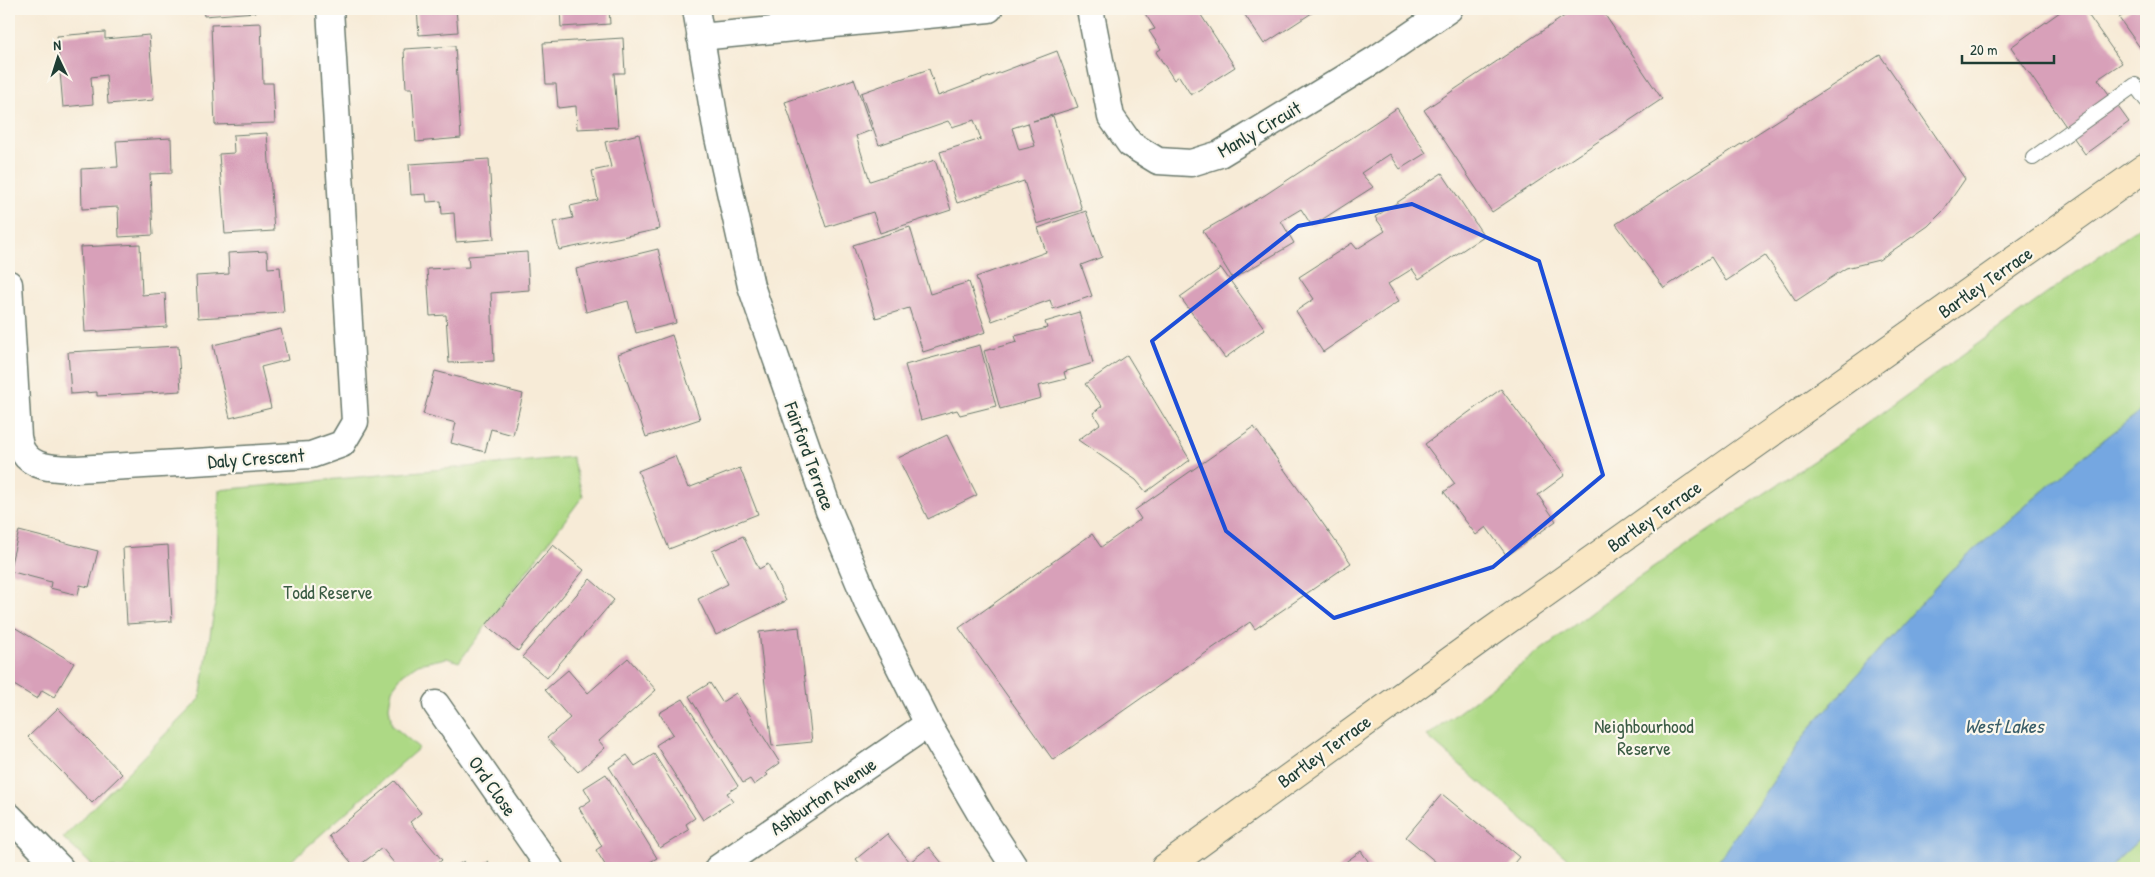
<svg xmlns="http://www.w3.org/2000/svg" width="2155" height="877" font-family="'Patrick Hand',sans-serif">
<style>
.green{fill:#add985;stroke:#668b5c}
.water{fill:#75a7e1;stroke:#4a728a}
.building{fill:#d8a0b9;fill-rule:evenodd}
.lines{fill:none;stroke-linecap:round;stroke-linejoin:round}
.lane-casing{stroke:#6b7a6d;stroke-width:16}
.street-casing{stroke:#6b7a6d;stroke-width:29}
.secondary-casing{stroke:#6b7a6d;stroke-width:30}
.lane{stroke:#fff;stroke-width:14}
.street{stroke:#fff;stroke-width:26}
.secondary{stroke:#fae7c3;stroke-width:28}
.marked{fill:none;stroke:#1d4ed8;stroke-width:4;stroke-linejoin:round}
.labels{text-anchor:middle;stroke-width:4.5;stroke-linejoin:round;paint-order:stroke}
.street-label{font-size:19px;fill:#1f3d34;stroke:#fbf7ec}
.park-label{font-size:19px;fill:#3b5c44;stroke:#fbf7ec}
.water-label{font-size:20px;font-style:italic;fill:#395d68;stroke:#fbf7ec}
</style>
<rect width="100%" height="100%" fill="#fbf7ec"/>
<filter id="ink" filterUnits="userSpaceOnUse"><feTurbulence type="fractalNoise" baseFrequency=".02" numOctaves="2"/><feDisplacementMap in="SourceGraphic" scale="10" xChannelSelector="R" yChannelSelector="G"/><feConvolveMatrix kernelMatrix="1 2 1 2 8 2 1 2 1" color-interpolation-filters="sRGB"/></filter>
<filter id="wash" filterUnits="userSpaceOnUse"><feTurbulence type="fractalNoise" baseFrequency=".0096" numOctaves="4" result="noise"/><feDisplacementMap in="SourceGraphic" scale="20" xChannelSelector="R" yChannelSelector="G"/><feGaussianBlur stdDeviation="1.12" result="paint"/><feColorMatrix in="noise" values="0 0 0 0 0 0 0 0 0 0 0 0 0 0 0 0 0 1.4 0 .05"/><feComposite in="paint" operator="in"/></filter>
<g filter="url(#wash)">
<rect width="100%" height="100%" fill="#f7ebd7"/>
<!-- green -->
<path class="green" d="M 2146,222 L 2146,407 L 2088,452 L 1949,572 L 1811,727 L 1713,868 L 1578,868 L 1427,736 L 1626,586 L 1849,437 Z
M 572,457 L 583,496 L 459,662 L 447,658 L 418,664 L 403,674 L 392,689 L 389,707 L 392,725 L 419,748 L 283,868 L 95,868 L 63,838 L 200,699 L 216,598 L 219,490 Z
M 2146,833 L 2146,868 L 2109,868 Z"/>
<!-- water -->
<path class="water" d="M 2146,407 L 2146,833 L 2109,868 L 1713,868 L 1811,727 L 1949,572 L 2088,452 Z"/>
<g id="blocks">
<!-- building -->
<path class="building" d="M 203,9 L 256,9 L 256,12 L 204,16 Z
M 417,9 L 456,9 L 458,32 L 419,35 Z
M 560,9 L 609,9 L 610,24 L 561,27 Z
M 1142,9 L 1197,9 L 1235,67 L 1191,95 L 1179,76 L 1174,80 L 1156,52 L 1161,49 L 1149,31 L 1155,29 Z
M 1241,9 L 1318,9 L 1264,44 Z
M 1575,9 L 1601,9 L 1662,99 L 1492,212 L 1424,110 Z
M 2064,9 L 2084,9 L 2122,63 L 2098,79 L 2129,122 L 2085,154 L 2011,47 Z
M 2132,9 L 2146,9 L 2146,56 L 2119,18 Z
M 261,23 L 263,83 L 273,83 L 275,123 L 215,125 L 211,25 Z
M 105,32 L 105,39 L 149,35 L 154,100 L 108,104 L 106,75 L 91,77 L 93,104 L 63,107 L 57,36 Z
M 623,38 L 625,73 L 614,73 L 618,127 L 577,129 L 576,106 L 558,108 L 556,84 L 546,84 L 543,43 Z
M 455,46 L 461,138 L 416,142 L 412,88 L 406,88 L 404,49 Z
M 1057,51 L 1078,107 L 1033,121 L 1053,116 L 1082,210 L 1037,224 L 1024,181 L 957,203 L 940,152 L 981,139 L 974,120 L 952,127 L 948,121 L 879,145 L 861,93 L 929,69 L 938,96 ZM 1028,123 L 1035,146 L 1019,150 L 1012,128 Z
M 1880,55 L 1965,179 L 1943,211 L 1928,226 L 1879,260 L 1846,268 L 1796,301 L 1765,255 L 1726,281 L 1711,257 L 1664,288 L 1616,224 Z
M 854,79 L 872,130 L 856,136 L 870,181 L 935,160 L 951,210 L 880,233 L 873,212 L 826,227 L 785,102 Z
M 1397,108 L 1426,153 L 1400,169 L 1390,154 L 1361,173 L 1373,187 L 1312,226 L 1301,209 L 1281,221 L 1294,243 L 1233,279 L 1203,231 L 1265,195 Z
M 267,133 L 274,231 L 225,234 L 219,154 L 234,153 L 233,135 Z
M 639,134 L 660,229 L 559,250 L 553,222 L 573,218 L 570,206 L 598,200 L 592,171 L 611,167 L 605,142 Z
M 171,138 L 172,173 L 150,174 L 153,235 L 119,237 L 118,207 L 82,209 L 81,169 L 118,167 L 116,141 Z
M 489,159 L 494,239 L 456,242 L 454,213 L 442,214 L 441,201 L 427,202 L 426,194 L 411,195 L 409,164 Z
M 1442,173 L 1484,236 L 1419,279 L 1412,269 L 1388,284 L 1399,301 L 1323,352 L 1296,311 L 1314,299 L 1299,277 L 1352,243 L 1357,249 L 1385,231 L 1375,217 Z
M 1086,211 L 1102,257 L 1081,265 L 1092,296 L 1053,309 L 1050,300 L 992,321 L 976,277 L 1046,252 L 1038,228 Z
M 910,227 L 930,294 L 969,282 L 986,332 L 923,352 L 909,308 L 876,318 L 853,245 Z
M 140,244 L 142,295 L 165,293 L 167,327 L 85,332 L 80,247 Z
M 658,249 L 676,323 L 636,333 L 628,301 L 586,312 L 576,269 Z
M 267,251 L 268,268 L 280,267 L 284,313 L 198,318 L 196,276 L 229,274 L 228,253 Z
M 527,252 L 529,290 L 491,293 L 494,361 L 449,363 L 446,315 L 430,316 L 427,269 L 469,267 L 468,256 Z
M 1221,268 L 1265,329 L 1225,358 L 1180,297 Z
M 1079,312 L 1093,363 L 1064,372 L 1066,379 L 1038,386 L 1041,398 L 1000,409 L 984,351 L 1017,342 L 1015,336 L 1047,328 L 1045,322 Z
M 281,329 L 288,360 L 261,367 L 271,408 L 230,418 L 213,345 Z
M 672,335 L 700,419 L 646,437 L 618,354 Z
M 980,345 L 996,406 L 960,415 L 957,410 L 921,420 L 905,365 Z
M 178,346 L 181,391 L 97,396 L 97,392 L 71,394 L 68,352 Z
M 1127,355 L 1190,460 L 1146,492 L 1136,480 L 1078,440 L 1100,424 L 1093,413 L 1102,406 L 1085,384 Z
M 435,371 L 523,394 L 513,435 L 491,429 L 485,452 L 451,443 L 456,423 L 423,414 Z
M 1501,389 L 1565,475 L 1538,495 L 1556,521 L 1507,556 L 1486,527 L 1476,535 L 1444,492 L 1455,484 L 1425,444 Z
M 1254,427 L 1351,563 L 1255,629 L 1250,622 L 1053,760 L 959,628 L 1092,534 L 1101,547 L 1141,519 L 1135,510 Z
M 947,435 L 977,495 L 928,519 L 898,458 Z
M 675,456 L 688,488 L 740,468 L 758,514 L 669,549 L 638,471 Z
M 19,531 L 98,551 L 89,587 L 80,585 L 78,595 L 50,588 L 51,582 L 9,571 Z
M 743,536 L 759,569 L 768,564 L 786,601 L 716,635 L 698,599 L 728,584 L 712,551 Z
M 168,545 L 172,621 L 127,624 L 123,548 Z
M 553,545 L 584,570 L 518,651 L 486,625 Z
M 590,579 L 614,600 L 547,678 L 522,657 Z
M 9,624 L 74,663 L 54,697 L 42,690 L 37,699 L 9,682 Z
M 799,627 L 812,742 L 772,746 L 759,632 Z
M 628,658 L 656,690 L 599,741 L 605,748 L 578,772 L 547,738 L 570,718 L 545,690 L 568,670 L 588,693 Z
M 710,683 L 722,702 L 736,693 L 780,763 L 766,773 L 768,775 L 754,785 L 750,779 L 743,783 L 689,696 Z
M 683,699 L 738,786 L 727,793 L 733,801 L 703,820 L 656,745 L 673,734 L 659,713 Z
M 58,708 L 122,774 L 92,803 L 28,737 Z
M 654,754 L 695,818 L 686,824 L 689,830 L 660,848 L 609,767 L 627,755 L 635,766 Z
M 606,774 L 657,858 L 640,868 L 607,868 L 596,850 L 602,846 L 579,808 L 591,800 L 584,788 Z
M 395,781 L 421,813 L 410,822 L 442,860 L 432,868 L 398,868 L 382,848 L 356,868 L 329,836 Z
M 1442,794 L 1519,857 L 1510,868 L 1443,868 L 1406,837 Z
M 887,834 L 910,862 L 929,847 L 946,868 L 863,868 L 856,859 Z
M 1361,851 L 1373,868 L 1337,868 Z
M 464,861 L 469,868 L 453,868 Z
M 488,861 L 493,868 L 478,868 Z"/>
</g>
</g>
<g filter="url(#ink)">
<use href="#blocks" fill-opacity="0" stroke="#6b7a6d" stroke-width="1"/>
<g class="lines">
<defs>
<path id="lane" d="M 2033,158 L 2135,85 L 2146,100"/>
<path id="street" d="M 696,9 L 717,133 L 751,286 L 829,511 L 868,604 L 928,724 L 984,820 L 1015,868
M 1090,9 L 1111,117 L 1130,144 L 1158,161 L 1191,163 L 1220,154 L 1376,59 L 1449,9
M 700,37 L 989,9
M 9,284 L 18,437 C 19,441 20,448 23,452 C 34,470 59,468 77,469 L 311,455 L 342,444 L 355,422 L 330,9
M 436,704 L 550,868
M 9,816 L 60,868
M 718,868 L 928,724"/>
<path id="secondary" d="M 1165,868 L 1486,635 L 2146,167"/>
</defs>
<!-- lane casing -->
<use href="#lane" class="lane-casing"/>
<!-- street casing -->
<use href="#street" class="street-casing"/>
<!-- secondary casing -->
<use href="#secondary" class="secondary-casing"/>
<!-- lane -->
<use href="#lane" class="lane"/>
<!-- street -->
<use href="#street" class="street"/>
<!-- secondary -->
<use href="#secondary" class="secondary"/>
</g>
</g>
<!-- marked area -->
<path class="marked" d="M 1412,204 L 1539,261 L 1603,475 L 1493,567 L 1334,618 L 1226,531 L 1152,341 L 1298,226 Z"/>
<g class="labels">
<!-- street labels -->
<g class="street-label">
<text transform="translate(1259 129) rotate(-30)" y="7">Manly Circuit</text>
<text transform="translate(1985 282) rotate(-35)" y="7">Bartley Terrace</text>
<text transform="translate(810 456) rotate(70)" y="7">Fairford Terrace</text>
<text transform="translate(256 458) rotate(-4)" y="7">Daly Crescent</text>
<text transform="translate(1654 516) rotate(-35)" y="7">Bartley Terrace</text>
<text transform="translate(1324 751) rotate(-36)" y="7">Bartley Terrace</text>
<text transform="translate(493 786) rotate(55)" y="7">Ord Close</text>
<text transform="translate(823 796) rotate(-34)" y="7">Ashburton Avenue</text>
</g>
<!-- park labels -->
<g class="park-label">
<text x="328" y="599">Todd Reserve</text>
<text x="1644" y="733">Neighbourhood<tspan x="1644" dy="22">Reserve</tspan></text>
</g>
<!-- water labels -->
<g class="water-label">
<text x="2004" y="733">West Lakes</text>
</g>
</g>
<!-- margin -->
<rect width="2155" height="877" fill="none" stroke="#fbf7ec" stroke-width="30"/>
<!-- north arrow -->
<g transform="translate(58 58) rotate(356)" stroke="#fbf7ec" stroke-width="4" paint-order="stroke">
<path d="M0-4L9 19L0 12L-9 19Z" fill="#1f3d34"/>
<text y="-8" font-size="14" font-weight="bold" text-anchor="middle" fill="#1f3d34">N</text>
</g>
<!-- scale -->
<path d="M1962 55v8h92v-8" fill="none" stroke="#1f3d34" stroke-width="2.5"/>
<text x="1970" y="55" font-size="15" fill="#1f3d34" stroke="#fbf7ec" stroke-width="4" paint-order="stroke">20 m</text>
</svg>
